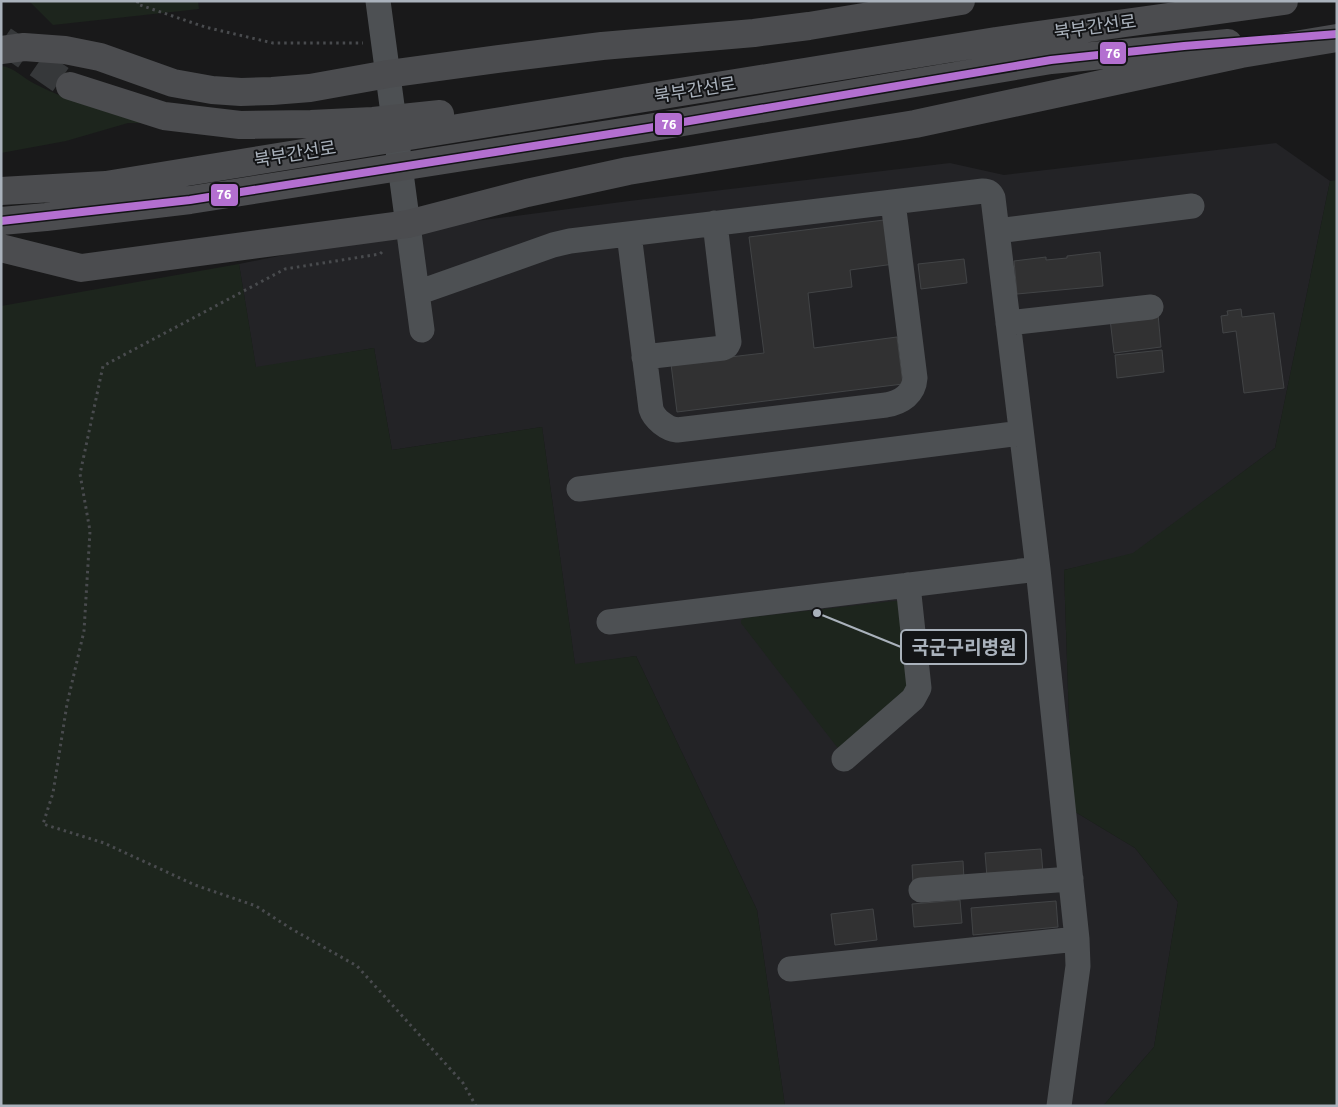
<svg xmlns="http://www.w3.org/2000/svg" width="1338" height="1107" font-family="'Source Sans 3','Noto Sans KR',sans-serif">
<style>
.built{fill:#232326}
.green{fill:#1d251d}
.building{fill:#313132;stroke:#424446}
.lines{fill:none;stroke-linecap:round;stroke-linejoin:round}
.highway-tunnel{stroke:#36383a;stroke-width:28;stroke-dasharray:28 14;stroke-linecap:butt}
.path{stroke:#494b4e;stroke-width:3;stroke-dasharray:2.5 4;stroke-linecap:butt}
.minor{stroke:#4d5053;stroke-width:25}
.highway{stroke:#4b4c4f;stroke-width:28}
.bus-1-casing{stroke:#131416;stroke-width:11}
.bus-1{stroke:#b36fd0;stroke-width:8}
.labels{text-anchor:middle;stroke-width:4;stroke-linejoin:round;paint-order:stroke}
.street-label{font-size:18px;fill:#aab2bc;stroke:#131416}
.leader{fill:none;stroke:#aab2bc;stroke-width:2}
.callout-dot{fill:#aab2bc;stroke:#131416;stroke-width:2}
.callout{fill:#131416;stroke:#aab2bc;stroke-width:2}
.callout-label{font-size:19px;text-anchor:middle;font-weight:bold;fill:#aab2bc}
.line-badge{stroke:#131416;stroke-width:2}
.badge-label{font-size:14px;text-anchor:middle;font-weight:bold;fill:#fff}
</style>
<rect width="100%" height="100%" fill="#19191a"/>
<!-- built -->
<path class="built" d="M 1276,143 L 1330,181 L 1275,448 L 1133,554 L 1064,570 L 1072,810 L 1135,848 L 1178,902 L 1154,1047 L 1103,1106 L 785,1106 L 757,910 L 636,656 L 575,665 L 542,427 L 392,450 L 374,348 L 256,368 L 239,264 L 408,230 L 629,201 L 950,163 L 1004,175 Z"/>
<!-- green -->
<path class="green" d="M 29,1 L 198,1 L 199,9 L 53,25 Z
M 1,66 C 14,67 24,79 35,84 C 69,102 107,111 142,123 L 128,123 L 66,141 L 1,153 Z
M 1337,180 L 1337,1106 L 1103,1106 L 1154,1047 L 1178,902 L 1135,848 L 1072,810 L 1064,570 L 1133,553 L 1275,448 L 1330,181 Z
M 239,264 L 256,367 L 374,348 L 392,450 L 542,427 L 575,664 L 636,656 L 757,910 L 785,1106 L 1,1106 L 1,306 Z
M 894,601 L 899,601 L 915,683 L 841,749 L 837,747 L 741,623 L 741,620 L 745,618 Z"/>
<!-- building -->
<path class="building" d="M 892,219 L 894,264 L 850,270 L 852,287 L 808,293 L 814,348 L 897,337 L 903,384 L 677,412 L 671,364 L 764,353 L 749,237 Z
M 1100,252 L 1103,286 L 1017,294 L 1014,261 L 1046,257 L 1046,260 L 1067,258 L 1067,256 Z
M 964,259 L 967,283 L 921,289 L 918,264 Z
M 1241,309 L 1242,317 L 1274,313 L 1284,388 L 1244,393 L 1236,331 L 1223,333 L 1221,316 L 1228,315 L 1227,311 Z
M 1158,314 L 1161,347 L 1114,353 L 1110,319 Z
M 1162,350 L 1164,372 L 1117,378 L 1115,355 Z
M 1041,849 L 1043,873 L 987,877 L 985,853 Z
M 963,861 L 964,879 L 913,883 L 912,865 Z
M 960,900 L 962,923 L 914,927 L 912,904 Z
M 1056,901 L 1058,927 L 973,935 L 971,908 Z
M 873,909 L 877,940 L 835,945 L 831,914 Z"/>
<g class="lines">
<!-- highway-tunnel -->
<path class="highway-tunnel" d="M 3,40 L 70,86"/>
<!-- path -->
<path class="path" d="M 138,1 L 137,4 L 205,27 L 273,43 L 363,43
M 382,252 L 380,254 L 285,269 L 103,366 L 80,474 L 90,531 L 84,631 L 67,704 L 53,793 L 43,824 L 104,843 L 195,885 L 256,906 L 290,928 L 357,966 L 463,1083 L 476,1106"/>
<!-- minor -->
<path class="minor" d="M 378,1 L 422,330
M 997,231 L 1192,206
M 629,234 L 651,409 C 654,419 667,429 677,430 L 886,405 C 902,402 914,394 915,378 L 893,202
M 417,293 L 553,245 L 570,241 L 983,191 C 988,191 991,193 993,198 L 1038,569 L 1077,939 L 1078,966 L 1059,1106
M 1008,323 L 1151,307
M 644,357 L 723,348 L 727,346 L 729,342 L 715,223
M 579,489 L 1021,433
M 609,622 L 1038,569
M 844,759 L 913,699 L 919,688 L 908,585
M 921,890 L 1071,879
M 790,969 L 1077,939"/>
<!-- highway -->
<path class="highway" d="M 1,50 L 24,47 L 65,50 L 100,57 L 173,83 L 212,90 L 241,92 L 272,91 L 310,88 L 388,74 L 498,59 L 602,46 L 754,33 L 809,26 L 961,1
M 70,86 L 164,116 L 240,125 L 311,124 L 373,121 L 440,114
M 1,191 L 106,185 L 996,41 L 1284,1
M 1,221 L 46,217 L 190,200 L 648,128 L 1051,60 L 1228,43
M 1,248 L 81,268 L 408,224 L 527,193 L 628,171 L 915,124 L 1241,54 L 1337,38"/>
<defs>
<path id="bus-1" d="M 1,221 L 190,200 L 648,128 L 1051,60 L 1184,46 L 1337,34"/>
</defs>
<!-- bus-1 casing -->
<use href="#bus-1" class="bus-1-casing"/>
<!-- bus-1 -->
<use href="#bus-1" class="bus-1"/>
</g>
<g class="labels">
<!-- street labels -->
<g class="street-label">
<text transform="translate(1095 27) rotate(-8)" y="6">북부간선로</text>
<text transform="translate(695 90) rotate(-9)" y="6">북부간선로</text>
<text transform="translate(295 154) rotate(-9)" y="6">북부간선로</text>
</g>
</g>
<!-- callouts -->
<path class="leader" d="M817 613L901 647"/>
<circle class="callout-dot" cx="817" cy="613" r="5"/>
<rect class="callout" x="901" y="630" width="125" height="34" rx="5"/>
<g class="callout-label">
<text x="964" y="654">국군구리병원</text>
</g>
<g class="line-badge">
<rect x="1099" y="41" width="28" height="24" rx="5" fill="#b36fd0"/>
<rect x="654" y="112" width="29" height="24" rx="5" fill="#b36fd0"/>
<rect x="210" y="183" width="29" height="24" rx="5" fill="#b36fd0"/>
</g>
<g class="badge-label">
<text x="1113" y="58">76</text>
<text x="669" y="129">76</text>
<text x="224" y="199">76</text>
</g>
<!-- border -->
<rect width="1338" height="1107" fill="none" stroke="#aab2bc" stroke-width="5"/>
</svg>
